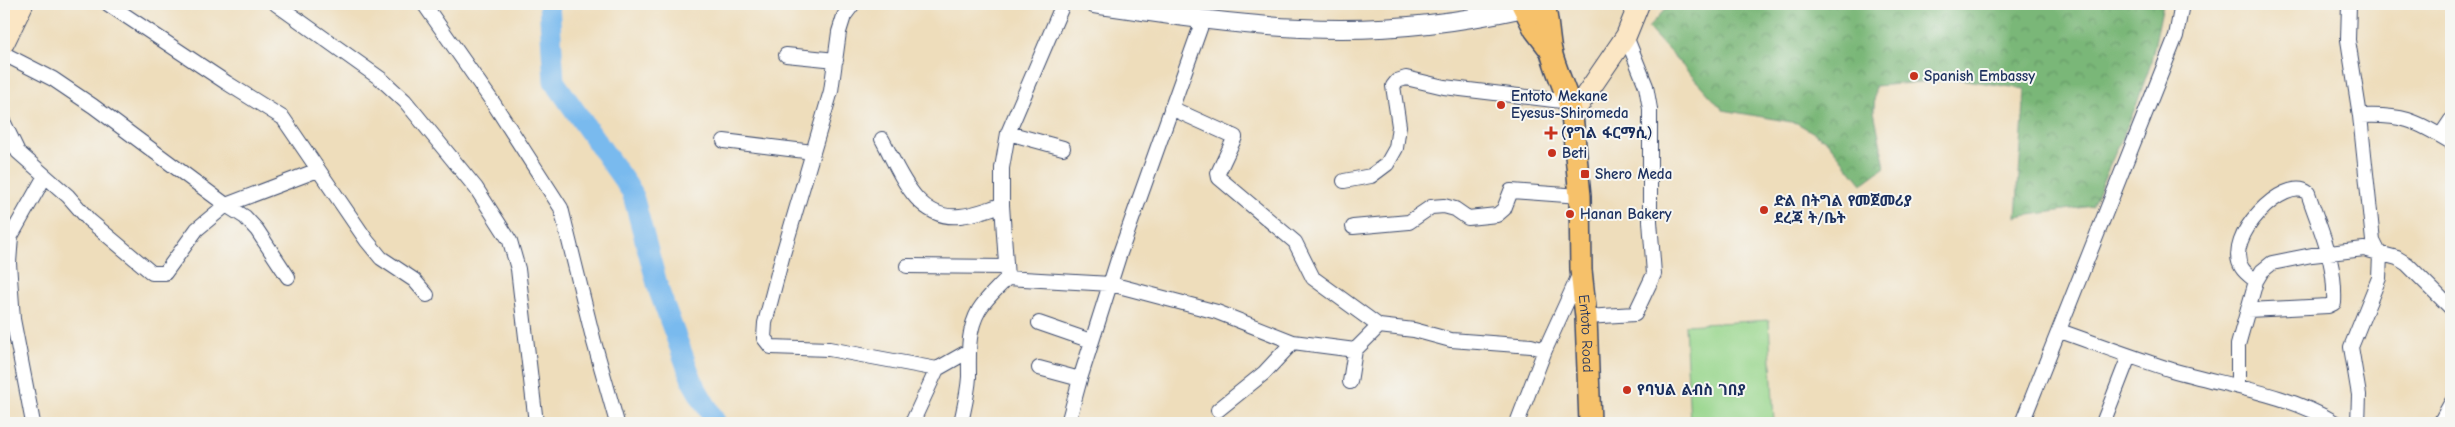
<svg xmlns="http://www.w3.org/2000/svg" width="2455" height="427" font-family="'Comic Neue','Noto Sans Ethiopic',sans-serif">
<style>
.forest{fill:url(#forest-crowns);stroke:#4a736b}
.pitch{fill:#98d68c;stroke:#5a8275}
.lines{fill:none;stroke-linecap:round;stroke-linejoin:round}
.river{stroke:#79baee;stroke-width:21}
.minor-casing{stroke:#3b496c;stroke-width:16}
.tertiary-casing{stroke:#3b496c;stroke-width:20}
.secondary-casing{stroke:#3b496c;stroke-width:22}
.primary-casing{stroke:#3b496c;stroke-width:24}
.minor{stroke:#fff;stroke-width:14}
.tertiary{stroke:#fff;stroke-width:18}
.secondary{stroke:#fbe6c4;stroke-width:20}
.primary{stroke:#f6c16b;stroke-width:21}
.poi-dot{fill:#c8321e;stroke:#f6f6f2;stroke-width:2}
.labels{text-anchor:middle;stroke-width:4;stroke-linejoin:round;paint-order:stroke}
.poi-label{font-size:15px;font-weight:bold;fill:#1b2f5e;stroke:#f6f6f2;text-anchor:start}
.street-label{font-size:15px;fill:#1b2f5e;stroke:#f6f6f2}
</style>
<defs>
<pattern id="forest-crowns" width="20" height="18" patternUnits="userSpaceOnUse" patternTransform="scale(1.25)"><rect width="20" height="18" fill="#7ab778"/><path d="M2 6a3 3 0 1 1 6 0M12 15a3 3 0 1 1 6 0" fill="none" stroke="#639566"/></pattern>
</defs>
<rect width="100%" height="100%" fill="#f6f6f2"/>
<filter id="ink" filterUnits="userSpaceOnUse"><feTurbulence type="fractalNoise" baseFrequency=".02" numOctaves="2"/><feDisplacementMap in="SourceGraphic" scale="10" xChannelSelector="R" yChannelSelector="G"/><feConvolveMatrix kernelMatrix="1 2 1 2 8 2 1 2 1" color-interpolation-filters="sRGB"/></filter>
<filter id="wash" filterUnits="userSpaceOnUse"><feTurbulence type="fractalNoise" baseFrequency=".0096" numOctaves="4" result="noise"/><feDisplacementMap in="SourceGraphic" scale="20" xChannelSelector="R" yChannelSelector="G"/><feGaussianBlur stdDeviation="1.12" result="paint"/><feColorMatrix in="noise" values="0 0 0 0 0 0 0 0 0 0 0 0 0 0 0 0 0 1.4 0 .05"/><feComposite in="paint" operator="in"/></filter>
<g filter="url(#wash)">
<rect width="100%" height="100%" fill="#edb"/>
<!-- forest -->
<path class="forest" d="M 1670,4 L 2163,4 L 2151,62 L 2136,106 L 2092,206 L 2016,217 L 2025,89 L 1959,79 L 1875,86 L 1874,111 L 1885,167 L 1862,184 L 1826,140 L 1797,123 L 1723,110 L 1648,28 Z"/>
<!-- pitch -->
<path class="pitch" d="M 1769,320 L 1774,423 L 1690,423 L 1685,325 Z"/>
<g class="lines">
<!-- river -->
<path class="river" d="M 549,4 L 554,81 L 632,192 L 659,291 L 693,383 L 716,423"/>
</g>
</g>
<g filter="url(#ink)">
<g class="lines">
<defs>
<path id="minor" d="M 108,4 L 227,83 L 283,118 L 367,241 L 381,258 L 414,280 L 427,295
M 276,4 L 381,79 L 405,101 L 476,188 L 510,241 L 518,269 L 536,423
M 424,4 L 494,104 L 561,208 L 594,342 L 617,423
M 853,4 L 844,16 L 839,32 L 831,91 L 783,254 L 765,323 L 764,338 L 771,347 L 829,349 L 937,369 L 967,352
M 2349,4 L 2348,40 L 2360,116 L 2373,241 L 2380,255 L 2379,278 L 2351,347 L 2359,395 L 2358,423
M 4,54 L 53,79 L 93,106 L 226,205 L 245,217 L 257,230 L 288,277
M 786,55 L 836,60
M 1171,108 L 1235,137 L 1218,173 L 1219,178 L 1295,242 L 1313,278 L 1379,326
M 2360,116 C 2402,114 2415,120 2451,142
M 4,123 L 18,152 L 68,196 L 89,220 L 152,273 L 165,273 L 197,229 L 226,205 L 318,170
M 1008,133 L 1063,148
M 2441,135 L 2451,120
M 882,139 C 899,170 916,221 960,216 C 974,215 988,209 1002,205
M 724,141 L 813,152
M 1344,181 L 1371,176 L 1387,164 L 1396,148 L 1399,126 L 1393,86 L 1397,81 L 1406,78 L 1444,87 L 1570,102
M 1353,227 L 1409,222 L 1431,207 L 1444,206 L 1455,209 L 1468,218 L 1497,215 L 1504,209 L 1511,191 L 1580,196
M 907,266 L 1006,267
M 1007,278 L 1111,284 L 1217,312 L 1293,342 L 1355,350 L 1379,326 L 1414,330 L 1451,340 L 1531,346 L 1545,350
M 2248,310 L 2328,306 L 2334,303 C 2336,260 2321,233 2308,193 C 2285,174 2222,239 2242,268 C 2245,273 2251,277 2256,281
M 1586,317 L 1635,314 L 1654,274 L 1650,221 L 1650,109 L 1646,86 L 1626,36
M 1039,323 L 1091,341
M 2060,331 C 2097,344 2134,358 2172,370 C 2227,386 2286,393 2336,423
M 1039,368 L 1080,379
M 1350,382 L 1355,350
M 2238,386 L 2238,345 L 2256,281 L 2262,271 L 2272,263 L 2312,255 L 2364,249 L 2397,258 L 2407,264 L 2451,308
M 1218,410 L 1264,373 L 1293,342
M 33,423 L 13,319 L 9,263 L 11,236 L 45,176
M 912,423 L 937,369
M 961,423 C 964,408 968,393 969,377 C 969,354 967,331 979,310 C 986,298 998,288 1007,278 L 1002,205 L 1002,168 L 1008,133 L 1063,4
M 1068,423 L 1080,379 L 1119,256 L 1203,20
M 1517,423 L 1545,350 L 1580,273
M 2022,423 L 2176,36 L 2182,4
M 2103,423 L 2129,356
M 2440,423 L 2451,403"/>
<path id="tertiary" d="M 1094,4 C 1163,14 1232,25 1301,28 C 1375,32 1452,24 1524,8"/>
<path id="secondary" d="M 4,43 L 23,4
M 1572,115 L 1626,36 L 1639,4"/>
<g id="primary">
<path d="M 1522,4 L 1535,30 L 1551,51"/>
<path id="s1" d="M 1544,4 C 1548,20 1548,35 1551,51 C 1556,73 1568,93 1572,115 L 1580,196 L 1581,270 L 1586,317 L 1590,423"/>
</g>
</defs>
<!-- minor casing -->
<use href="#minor" class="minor-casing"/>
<!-- tertiary casing -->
<use href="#tertiary" class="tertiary-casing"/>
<!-- secondary casing -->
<use href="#secondary" class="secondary-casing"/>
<!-- primary casing -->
<use href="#primary" class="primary-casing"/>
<!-- minor -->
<use href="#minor" class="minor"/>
<!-- tertiary -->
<use href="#tertiary" class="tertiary"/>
<!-- secondary -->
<use href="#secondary" class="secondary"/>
<!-- primary -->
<use href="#primary" class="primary"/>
</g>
</g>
<!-- markers -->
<g class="poi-dot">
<circle cx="1914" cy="76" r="5"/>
<circle cx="1501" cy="105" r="5"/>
<path d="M1548.5 125.5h5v5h5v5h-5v5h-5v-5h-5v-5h5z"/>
<circle cx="1552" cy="153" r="5"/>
<rect x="1580" y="169" width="10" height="10" rx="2.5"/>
<circle cx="1764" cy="210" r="5"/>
<circle cx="1570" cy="214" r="5"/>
<circle cx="1627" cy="390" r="5"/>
</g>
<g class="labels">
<!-- poi labels -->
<g class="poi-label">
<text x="1924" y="81">Spanish Embassy</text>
<text x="1511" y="101">Entoto Mekane<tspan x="1511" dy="17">Eyesus-Shiromeda</tspan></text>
<text x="1561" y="138">(የግል ፋርማሲ)</text>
<text x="1562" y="158">Beti</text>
<text x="1595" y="179">Shero Meda</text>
<text x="1774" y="206">ድል በትግል የመጀመሪያ<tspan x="1774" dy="17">ደረጃ ት/ቤት</tspan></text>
<text x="1580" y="219">Hanan Bakery</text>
<text x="1637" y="395">የባህል ልብስ ገበያ</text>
</g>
<!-- street labels -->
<g class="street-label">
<text dy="5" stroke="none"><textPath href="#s1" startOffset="334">Entoto Road</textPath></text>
</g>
</g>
<!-- margin -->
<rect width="2455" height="427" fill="none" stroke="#f6f6f2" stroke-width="20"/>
</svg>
